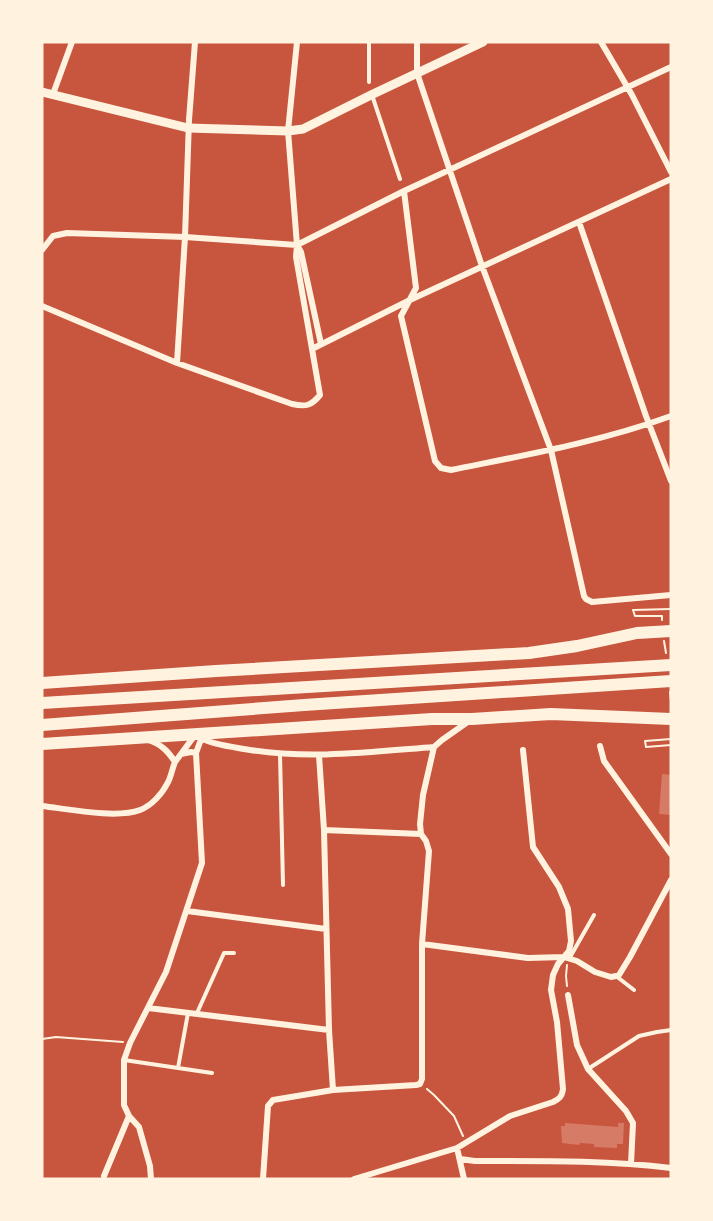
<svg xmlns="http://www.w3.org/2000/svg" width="713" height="1221" font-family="Lato,sans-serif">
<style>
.building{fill:#d67c66}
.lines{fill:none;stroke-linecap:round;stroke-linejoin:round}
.path{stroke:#fff3e0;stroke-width:2}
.service{stroke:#fff3e0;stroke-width:4}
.minor{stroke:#fff3e0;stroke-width:6}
.secondary{stroke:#fff3e0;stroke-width:9}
.trunk{stroke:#fff3e0;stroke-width:12}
.motorway{stroke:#fff3e0;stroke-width:12}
</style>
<rect width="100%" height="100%" fill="#c8553d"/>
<!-- building -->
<path class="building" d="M 662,774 L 671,775 L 671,815 L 659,814 Z
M 565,1123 L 618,1127 L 618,1123 L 624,1123 L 623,1144 L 617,1144 L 617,1148 L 594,1147 L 594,1144 L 580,1143 L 579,1145 L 562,1143 L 561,1126 L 565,1126 Z"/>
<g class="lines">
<!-- path -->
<path class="path" d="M 662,620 L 662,616 L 635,616 L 633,610 L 671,609
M 664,641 L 666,653
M 670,692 L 671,701
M 671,739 L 645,741 L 646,747 L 671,745
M 567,965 L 566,976 L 567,986
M 42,1039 L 56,1037 L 123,1042
M 427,1089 L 434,1095 L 454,1116 L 463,1136"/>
<!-- service -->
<path class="service" d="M 369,42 L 369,82
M 372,95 L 400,179
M 280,754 L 283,885
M 569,959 L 594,915
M 616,976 L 634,990
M 197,1013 L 224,953 L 234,953
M 124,1060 L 212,1073
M 178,1068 L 188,1013
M 588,1069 L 639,1036 L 657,1032 L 671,1030"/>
<!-- minor -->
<path class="minor" d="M 417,42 L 417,73 L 482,266 L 551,450 L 584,596 L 586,599 L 592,602 L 671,595
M 601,42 L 632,95 L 671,172
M 53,94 L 72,42
M 404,191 L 416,288 L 401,316 L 435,461 L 441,468 L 451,470 C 525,455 600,442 671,416
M 579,222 L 646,416 L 671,481
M 297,245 L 301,252 L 321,344
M 42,250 L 53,236 L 67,233 L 185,237 L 297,245 L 404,191 L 671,67
M 42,306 L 177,363 L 292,404 C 306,407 311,406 320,395 L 296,257 L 297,245 L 288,131 L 297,42
M 312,349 L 410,300 L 671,179
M 177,363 L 185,237 L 189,120 L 195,42
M 148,740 C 161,744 168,751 175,762 L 181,754 L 191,752 L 196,753
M 600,746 L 604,761 L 671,854
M 181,754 L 195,735 C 210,744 226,746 244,749 C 307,760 371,752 434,747 L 442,740 L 469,721
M 319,755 L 324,830 L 329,1030 L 333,1090
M 42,806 C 68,809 116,819 140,810 C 151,806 162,794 167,784 C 171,778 172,769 175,762
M 324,830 L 421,834
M 187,911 L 326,929
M 422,944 L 528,958 L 564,957 L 577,961 L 595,972 L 611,977 L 616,976 L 619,975 L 630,957 L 671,880
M 568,995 L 577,1045 L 588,1069 L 626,1111 L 633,1123 L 631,1164
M 148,1008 L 329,1030
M 457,1148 L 464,1179
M 460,1159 L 475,1161 C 540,1161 606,1160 671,1168
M 104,1176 L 129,1116
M 151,1179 L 150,1166 L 139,1127 L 129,1116 L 124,1105 L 124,1060 L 130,1043 L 166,972 L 202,863 L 196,753 L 200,742 L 208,734
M 263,1179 L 268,1106 L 273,1100 L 333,1090 L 416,1085 L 420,1084 L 422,1079 L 422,944 L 429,851 L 426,841 L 421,834 L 420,824 L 423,795 L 434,747
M 354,1179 L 457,1148 L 510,1116 L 553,1102 C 559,1099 562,1097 563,1089 L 557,1022 L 551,990 L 553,975 L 558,964 L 569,951 L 571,941 L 568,909 L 559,887 L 533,847 L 523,750"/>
<!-- secondary -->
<path class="secondary" d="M 42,92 L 188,128 L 288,131 L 303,129 L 371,95 L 483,42"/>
<!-- trunk -->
<path class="trunk" d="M 42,683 L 216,671 L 529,653 L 577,646 L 637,633 L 671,631
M 42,744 L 432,719 L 472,719 L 551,714 L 671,719"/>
<!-- motorway -->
<path class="motorway" d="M 42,703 L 671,665
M 42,725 L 304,705 L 671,681"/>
</g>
<!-- border -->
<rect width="713" height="1221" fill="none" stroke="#fff3e0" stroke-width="87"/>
</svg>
